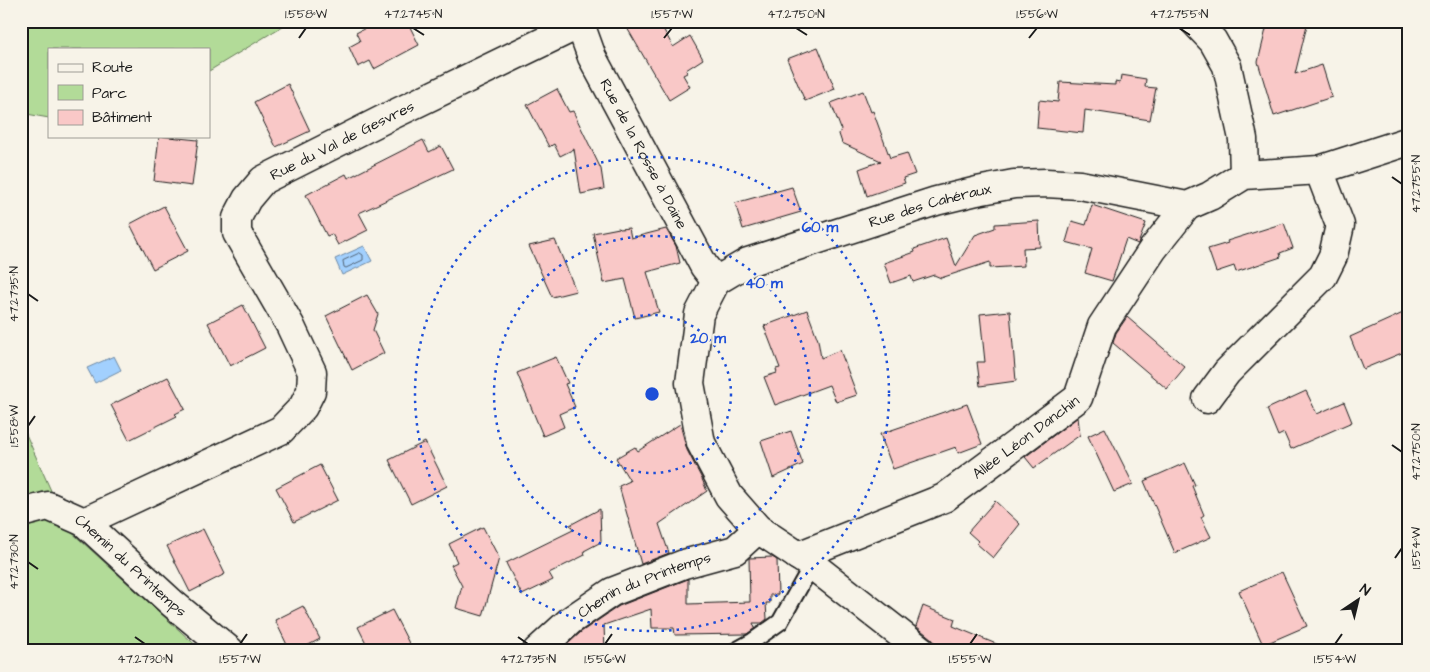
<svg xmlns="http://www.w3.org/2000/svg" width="1430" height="672" font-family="'Architects Daughter',sans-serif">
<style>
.green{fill:#b2db98;stroke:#677c5a}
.water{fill:#a2d0fe;stroke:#6c88a4}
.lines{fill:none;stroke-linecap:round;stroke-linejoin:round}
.shore{stroke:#526476;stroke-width:1}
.building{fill:#f9c8c7;stroke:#1c1c1c}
.service-casing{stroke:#1c1c1c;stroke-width:19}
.minor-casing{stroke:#1c1c1c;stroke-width:31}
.path{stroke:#1c1c1c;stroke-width:3;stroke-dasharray:5 4;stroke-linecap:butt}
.service{stroke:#f7f3e8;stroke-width:15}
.minor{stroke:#f7f3e8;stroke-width:28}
.ticks{fill:none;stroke:#1c1c1c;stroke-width:2}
.ring{fill:none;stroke:#1d4ed8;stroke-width:2.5;stroke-dasharray:2.5 5}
.labels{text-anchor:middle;stroke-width:4.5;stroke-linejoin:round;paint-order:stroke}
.street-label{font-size:15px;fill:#1c1c1c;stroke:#f7f3e8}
.centre{fill:#1d4ed8;stroke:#f7f3e8;stroke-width:2.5}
.ring-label{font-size:15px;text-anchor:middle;font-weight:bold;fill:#1d4ed8;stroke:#f7f3e8;stroke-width:4.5;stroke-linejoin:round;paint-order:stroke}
.neatline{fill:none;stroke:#1c1c1c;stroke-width:2}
.ticks-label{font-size:12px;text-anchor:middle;fill:#1c1c1c}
</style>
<rect width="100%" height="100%" fill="#f7f3e8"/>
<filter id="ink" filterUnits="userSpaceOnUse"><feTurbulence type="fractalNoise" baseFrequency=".02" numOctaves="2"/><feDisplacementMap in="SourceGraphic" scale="10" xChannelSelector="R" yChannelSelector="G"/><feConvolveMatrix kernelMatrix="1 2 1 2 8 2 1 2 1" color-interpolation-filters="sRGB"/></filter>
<g filter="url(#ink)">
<!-- green -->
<path class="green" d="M 21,21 L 291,21 L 209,71 L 209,49 L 49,49 L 49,118 L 21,113 Z
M 21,423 L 68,529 L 202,651 L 21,651 Z"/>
<!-- water -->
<path class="water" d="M 364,246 L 372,261 L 342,275 L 335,259 Z
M 114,356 L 121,370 L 95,383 L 87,368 Z"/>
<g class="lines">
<!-- shore -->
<path class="shore" d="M 360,253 L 363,255 L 363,260 L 346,268 L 344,267 L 343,261 Z"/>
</g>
<!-- building -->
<path class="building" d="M 379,21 L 407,21 L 419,45 L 374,69 L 370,61 L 358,67 L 349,47 L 360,41 L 356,33 Z
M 623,21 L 659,21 L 673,47 L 690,36 L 703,59 L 686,70 L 687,73 L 683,75 L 690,87 L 669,100 Z
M 1268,21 L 1308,21 L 1295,74 L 1322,65 L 1332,97 L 1274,116 L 1258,62 Z
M 818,47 L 835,89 L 805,101 L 787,59 Z
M 1121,75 L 1146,79 L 1145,87 L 1156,88 L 1150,120 L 1085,110 L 1083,133 L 1037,128 L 1039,100 L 1058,102 L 1060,82 L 1115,85 L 1115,82 L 1120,83 Z
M 288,84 L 310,131 L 276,147 L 254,102 Z
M 557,89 L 569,112 L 573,111 L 601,169 L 604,189 L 581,194 L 574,149 L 560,156 L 554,144 L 549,147 L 527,105 Z
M 863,91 L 871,112 L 873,111 L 890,158 L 907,153 L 915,174 L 903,178 L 905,183 L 867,196 L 859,169 L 881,161 L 842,143 L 839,134 L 841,129 L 831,103 Z
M 159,136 L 198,140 L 192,186 L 154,181 Z
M 423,140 L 429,152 L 441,146 L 453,169 L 359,213 L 368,230 L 338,245 L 332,234 L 327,236 L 306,195 L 346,174 L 348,178 Z
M 792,187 L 801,212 L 743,229 L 735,203 Z
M 1092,205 L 1146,223 L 1138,244 L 1126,239 L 1112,281 L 1085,273 L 1092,249 L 1066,242 L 1072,221 L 1086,225 Z
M 164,206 L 188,251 L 153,269 L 130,224 Z
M 1039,221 L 1040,247 L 1023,248 L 1024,266 L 990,268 L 990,262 L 941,278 L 934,275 L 913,282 L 911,276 L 891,283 L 884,263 L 915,252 L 914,249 L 946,238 L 956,266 L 975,235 L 995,228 L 995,224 Z
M 1284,223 L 1293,248 L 1280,253 L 1281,257 L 1236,272 L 1234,266 L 1216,272 L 1208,249 L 1228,243 L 1227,241 Z
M 619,228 L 620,229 L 629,228 L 631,238 L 666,229 L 676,246 L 680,263 L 647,272 L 659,312 L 635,318 L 625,279 L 604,283 L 593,233 Z
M 555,240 L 576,291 L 552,297 L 529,246 Z
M 367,295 L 378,314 L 373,330 L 384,353 L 352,370 L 326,316 Z
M 243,305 L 265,348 L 230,366 L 208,323 Z
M 807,310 L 818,340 L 821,358 L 840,350 L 857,395 L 836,402 L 829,385 L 775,405 L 764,377 L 777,373 L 776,369 L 780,368 L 764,326 Z
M 1010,311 L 1016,381 L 980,386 L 977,362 L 985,362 L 980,314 Z
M 1403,313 L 1409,327 L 1409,350 L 1363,369 L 1350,337 Z
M 1127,317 L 1185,367 L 1167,389 L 1113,343 L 1116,333 Z
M 556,357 L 568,383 L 565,384 L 575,407 L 559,414 L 564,427 L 543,436 L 517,373 Z
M 168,377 L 185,409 L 175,414 L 177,416 L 129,440 L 111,405 Z
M 1306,391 L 1317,414 L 1344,402 L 1352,422 L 1291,449 L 1284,433 L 1278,436 L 1267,409 Z
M 967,404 L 982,444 L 958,453 L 956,447 L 893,469 L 880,434 Z
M 1078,417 L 1080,435 L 1034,468 L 1025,457 Z
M 680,424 L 687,450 L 702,479 L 707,491 L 659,524 L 669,553 L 641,564 L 619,486 L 630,481 L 616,458 L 635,447 L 638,451 Z
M 1105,428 L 1133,484 L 1114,492 L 1088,436 Z
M 791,431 L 803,464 L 773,478 L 761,441 Z
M 425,442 L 447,486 L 411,504 L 389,460 Z
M 1185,463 L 1195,485 L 1192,486 L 1204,515 L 1201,517 L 1211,537 L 1175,553 L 1144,481 Z
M 320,465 L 338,500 L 294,522 L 276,488 Z
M 995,501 L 1020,524 L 993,558 L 976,543 L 978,541 L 968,532 Z
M 600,509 L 601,542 L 584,551 L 585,555 L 549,573 L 553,580 L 522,595 L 506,563 L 573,530 L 570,525 Z
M 483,527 L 499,558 L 483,616 L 456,608 L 462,586 L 451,565 L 457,562 L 449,544 Z
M 203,529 L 225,574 L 190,592 L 167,546 Z
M 772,557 L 777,560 L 778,595 L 770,595 L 770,603 L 766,603 L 767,619 L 762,623 L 753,623 L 755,628 L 747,634 L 675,635 L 674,628 L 652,628 L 651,609 L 604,625 L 605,651 L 560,651 L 581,632 L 619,606 L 688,579 L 688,604 L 750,602 L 749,558 Z
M 1282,572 L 1307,626 L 1263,645 L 1239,591 Z
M 303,606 L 320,639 L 297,651 L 290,651 L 275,620 Z
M 923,606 L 955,619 L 953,626 L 1013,651 L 939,651 L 932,639 L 916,626 Z
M 392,610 L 413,651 L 370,651 L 358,627 Z"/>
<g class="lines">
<defs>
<path id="service" d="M 735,651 L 753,641 L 780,622 L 812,565"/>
<g id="minor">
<path id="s1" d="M 579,21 L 592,57 L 704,266 L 716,281"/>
<path d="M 1194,21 L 1213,41 L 1227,66 L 1243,139 L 1244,175"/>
<path d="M 1207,399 L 1227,372 L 1323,276 L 1333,256 L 1340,225 L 1319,170"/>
<path id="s2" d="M 21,513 L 48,506 L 84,522 L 172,603 L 230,651"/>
<path id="s3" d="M 84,522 L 281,430 L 303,407 L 311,391 L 312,372 L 290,325 L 237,233 L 237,218 L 247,199 L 263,180 L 386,118 L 580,24"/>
<path id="s4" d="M 798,556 L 944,498 L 1078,398 L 1102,326 L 1153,249 L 1187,206"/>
<path id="s5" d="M 537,651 L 571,620 L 612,592 L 684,564 L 735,550 L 758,529"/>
<path id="s6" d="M 922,651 L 812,565 L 758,529 L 729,496 L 701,443 L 690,383 L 699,314 L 716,281 L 748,262 L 936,201 L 977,191 L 1014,184 L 1046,183 L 1080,185 L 1187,206 L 1210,196 L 1244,175 L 1319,170 L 1409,141"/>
</g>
</defs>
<!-- service casing -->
<use href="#service" class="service-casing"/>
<!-- minor casing -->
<use href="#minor" class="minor-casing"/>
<!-- path -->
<path class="path" d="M 1402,651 L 1409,647"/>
<!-- service -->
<use href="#service" class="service"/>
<!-- minor -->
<use href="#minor" class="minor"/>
</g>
</g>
<!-- ticks -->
<path class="ticks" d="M 413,28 L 424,35M 796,28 L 807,35M 1179,28 L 1190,35M 299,38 L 306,28M 664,38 L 672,28M 1029,38 L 1037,28M 1392,177 L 1402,184M 28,294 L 38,301M 28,426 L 35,416M 1392,445 L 1402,452M 1395,558 L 1402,548M 28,562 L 38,569M 135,637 L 145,644M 518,637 L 528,644M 240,644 L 247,634M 605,644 L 612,634M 970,644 L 977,634M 1335,644 L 1342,634"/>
<!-- distance rings -->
<g class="ring">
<circle cx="652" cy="394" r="79"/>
<circle cx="652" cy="394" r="158"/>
<circle cx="652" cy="394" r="237"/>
</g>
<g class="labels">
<!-- street labels -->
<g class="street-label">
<text dy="5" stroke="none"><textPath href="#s3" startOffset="594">Rue du Val de Gesvres</textPath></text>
<text dy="5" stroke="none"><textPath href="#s1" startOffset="148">Rue de la Rosse à Daine</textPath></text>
<text dy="5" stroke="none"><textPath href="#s6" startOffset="704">Rue des Cahéraux</textPath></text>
<text dy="5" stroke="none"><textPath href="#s4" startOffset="259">Allée Léon Danchin</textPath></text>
<text dy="5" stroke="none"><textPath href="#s2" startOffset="131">Chemin du Printemps</textPath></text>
<text dy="5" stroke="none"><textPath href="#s5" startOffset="128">Chemin du Printemps</textPath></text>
</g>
</g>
<circle cx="652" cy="394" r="8" class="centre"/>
<g class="ring-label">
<text x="820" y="232">60 m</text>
<text x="764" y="288">40 m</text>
<text x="708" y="343">20 m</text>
</g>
<!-- margin -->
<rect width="1430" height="672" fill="none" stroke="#f7f3e8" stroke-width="55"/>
<!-- legend -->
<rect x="48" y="48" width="162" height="90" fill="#f7f3e8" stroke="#9f9d96"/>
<rect x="58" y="64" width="25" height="8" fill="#f7f3e8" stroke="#9f9d96"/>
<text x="92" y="72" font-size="15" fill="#1c1c1c">Route</text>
<rect x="58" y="85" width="25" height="15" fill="#b2db98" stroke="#9f9d96"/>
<text x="92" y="98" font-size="15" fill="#1c1c1c">Parc</text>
<rect x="58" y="110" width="25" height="15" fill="#f9c8c7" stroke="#9f9d96"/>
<text x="92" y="122" font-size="15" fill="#1c1c1c">Bâtiment</text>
<!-- north arrow -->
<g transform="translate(1358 600) rotate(35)" stroke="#f7f3e8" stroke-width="4" paint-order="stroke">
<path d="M0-4L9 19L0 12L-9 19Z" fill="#1c1c1c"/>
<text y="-8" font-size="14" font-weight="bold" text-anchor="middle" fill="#1c1c1c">N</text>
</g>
<rect x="28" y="28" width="1374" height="616" class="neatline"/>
<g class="ticks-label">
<text x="306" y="18">1.558°W</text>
<text x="413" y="18">47.2745°N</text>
<text x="672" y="18">1.557°W</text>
<text x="796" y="18">47.2750°N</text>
<text x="1037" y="18">1.556°W</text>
<text x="1179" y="18">47.2755°N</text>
<text transform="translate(1416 184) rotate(-90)" y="4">47.2755°N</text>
<text transform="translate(14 294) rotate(-90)" y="4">47.2735°N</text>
<text transform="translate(14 426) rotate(-90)" y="4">1.558°W</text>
<text transform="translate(1416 452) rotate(-90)" y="4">47.2750°N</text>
<text transform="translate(1416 548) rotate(-90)" y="4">1.554°W</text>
<text transform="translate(14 562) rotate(-90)" y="4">47.2730°N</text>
<text x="145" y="663">47.2730°N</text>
<text x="240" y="663">1.557°W</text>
<text x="528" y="663">47.2735°N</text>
<text x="605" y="663">1.556°W</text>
<text x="970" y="663">1.555°W</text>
<text x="1335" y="663">1.554°W</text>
</g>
</svg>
